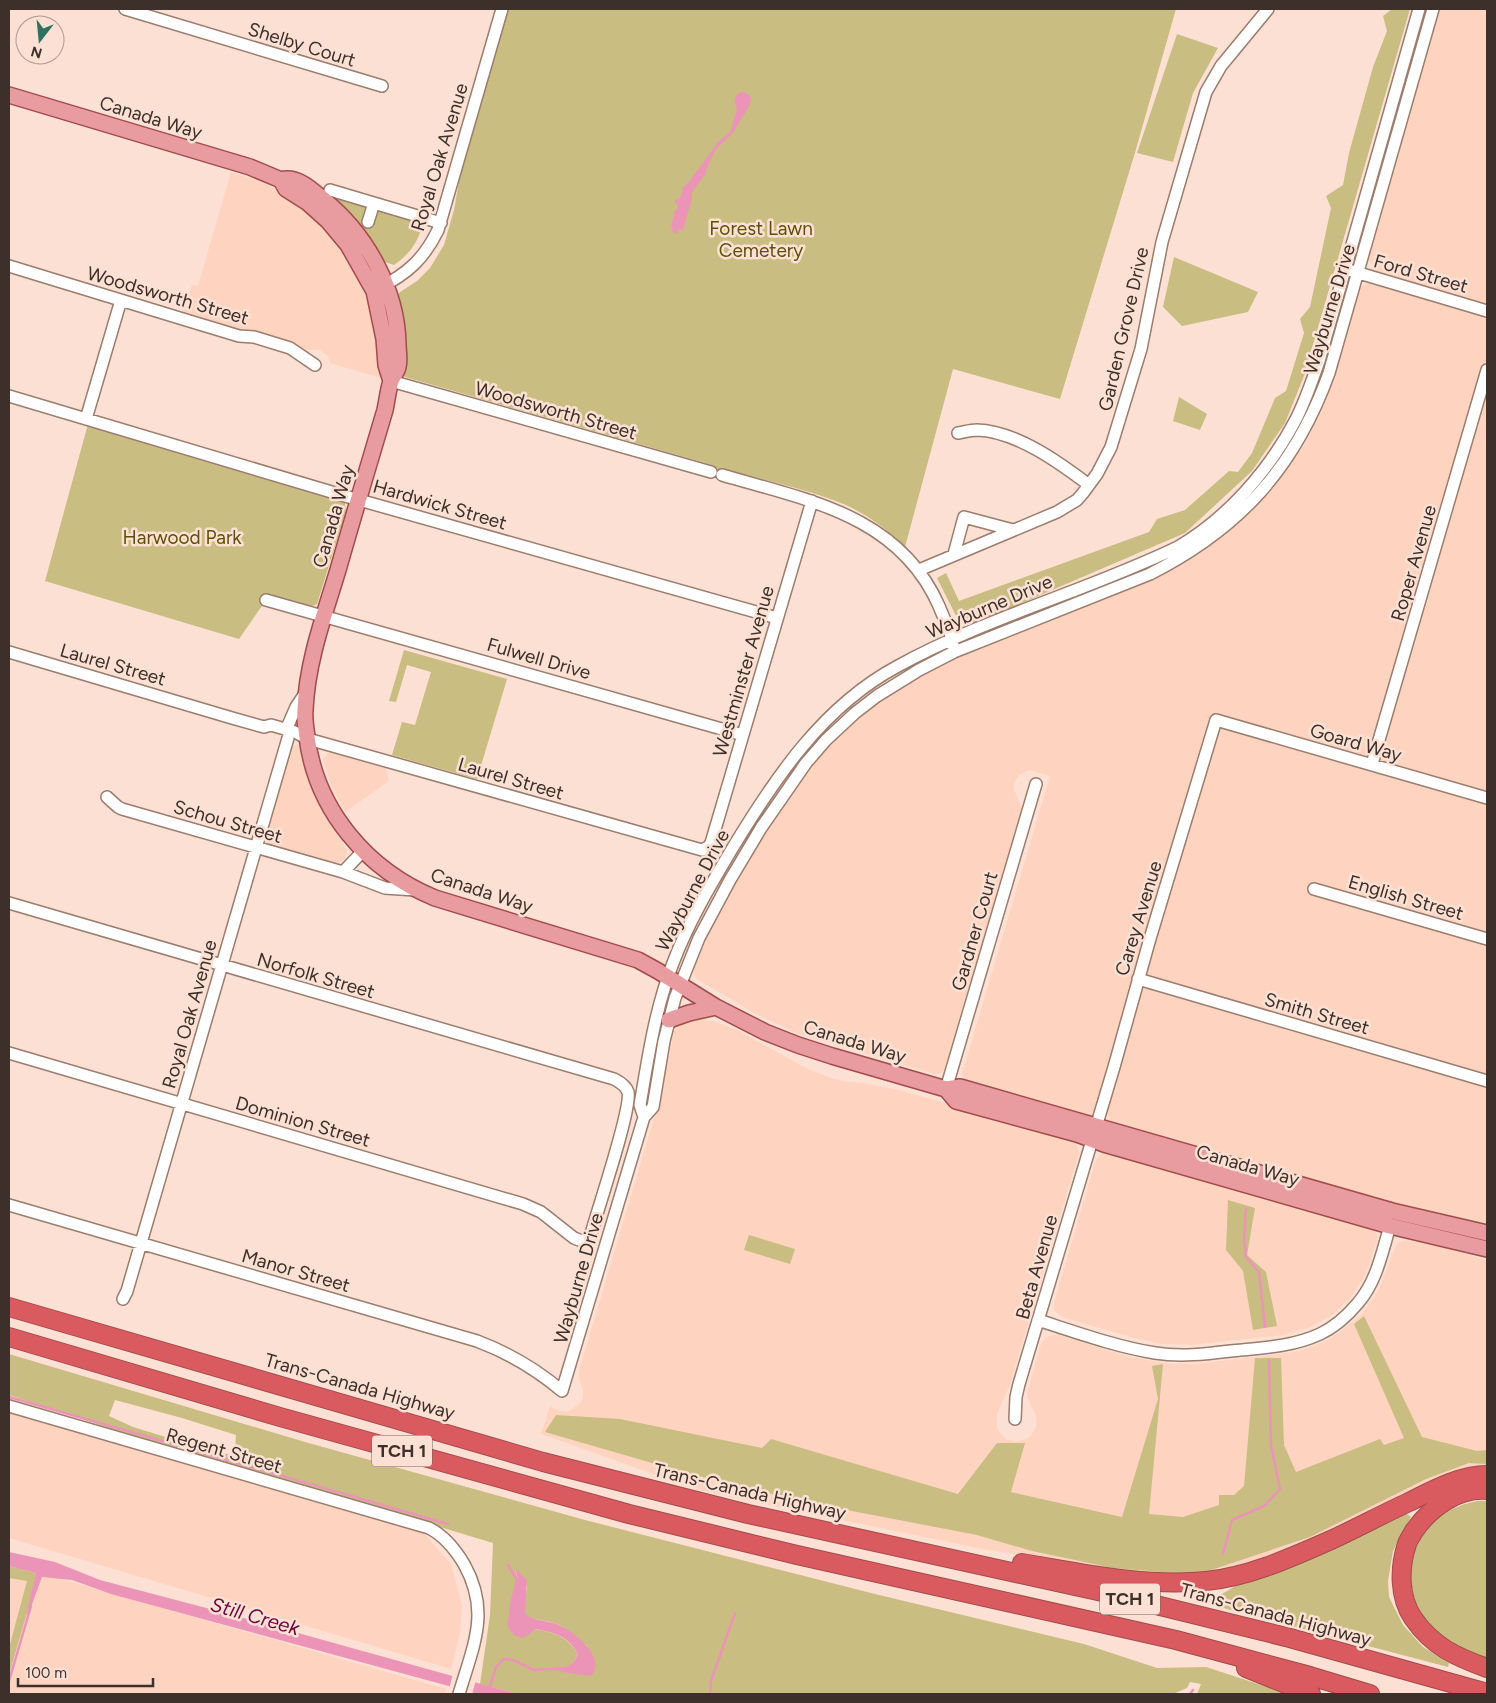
<svg xmlns="http://www.w3.org/2000/svg" width="1496" height="1703" font-family="Figtree,sans-serif">
<style>
.built{fill:#fed3c0}
.green{fill:#c9bd81;fill-rule:evenodd}
.water{fill:#ec94b7}
.pier{fill:#fce0d3}
.lines{fill:none;stroke-linecap:round;stroke-linejoin:round}
.stream{stroke:#ec94b7;stroke-width:2.5}
.minor-casing{stroke:#9b7c6d;stroke-width:14}
.major-casing{stroke:#a24b4c;stroke-width:18}
.highway-casing{stroke:#a24b4c;stroke-width:20}
.minor{stroke:#fff;stroke-width:11}
.major{stroke:#e89c9f;stroke-width:15}
.highway{stroke:#d95a5f;stroke-width:18}
.labels{text-anchor:middle;stroke-width:5;stroke-linejoin:round;paint-order:stroke}
.shield{fill:#fce0d3;stroke:#76655d;stroke-width:1}
.shield-label{font-size:18px;font-weight:bold;fill:#3d302a}
.street-label{font-size:19px;fill:#3d302a;stroke:#fce0d3}
.park-label{font-size:19px;fill:#5d5108;stroke:#fce0d3}
.water-label{font-size:20px;font-style:italic;fill:#6f0340;stroke:#fce0d3}
</style>
<rect width="100%" height="100%" fill="#fce0d3"/>
<!-- built -->
<path class="built" d="M 1439,9 L 1487,9 L 1487,1228 L 1385,1204 L 1110,1124 L 1109,1116 L 1093,1112 L 1089,1116 L 964,1081 L 962,1074 L 1050,776 L 1029,770 L 1019,775 L 1014,783 L 1014,790 L 1022,808 L 944,1070 L 941,1073 L 935,1074 L 796,1033 L 754,1013 L 697,979 L 694,974 L 694,968 L 707,938 L 735,883 L 755,849 L 794,789 L 809,769 L 828,747 L 866,712 L 910,681 L 934,669 L 968,653 L 1148,581 L 1169,571 L 1199,554 L 1215,542 L 1255,508 L 1270,492 L 1306,443 L 1322,410 L 1334,378 L 1359,290 L 1362,286 L 1367,284 L 1372,265 L 1368,259 Z
M 231,172 L 259,181 L 286,194 L 330,230 L 369,294 L 381,354 L 381,378 L 330,363 L 328,356 L 320,350 L 305,350 L 299,346 L 254,332 L 244,332 L 182,314 L 192,285 L 198,286 Z
M 297,744 L 300,747 L 306,773 L 316,799 L 331,825 L 347,850 L 345,859 L 337,864 L 270,847 L 267,844 L 266,831 L 282,773 L 286,765 L 292,747 Z
M 334,752 L 385,766 L 389,781 L 345,812 L 331,785 L 323,760 L 328,753 Z
M 696,1017 L 719,1023 L 737,1030 L 808,1069 L 834,1079 L 847,1082 L 862,1083 L 899,1090 L 1068,1138 L 1076,1143 L 1079,1153 L 1009,1387 L 997,1414 L 997,1427 L 1000,1433 L 1006,1439 L 1015,1442 L 1027,1439 L 1032,1434 L 1036,1427 L 1036,1416 L 1028,1399 L 1027,1393 L 1041,1344 L 1045,1338 L 1052,1335 L 1058,1335 L 1130,1357 L 1170,1364 L 1195,1364 L 1287,1353 L 1304,1350 L 1328,1340 L 1339,1333 L 1361,1315 L 1373,1299 L 1380,1287 L 1396,1245 L 1399,1242 L 1405,1240 L 1441,1247 L 1487,1260 L 1487,1467 L 1429,1482 L 1312,1540 L 1294,1547 L 1222,1571 L 1192,1575 L 1125,1572 L 983,1549 L 735,1498 L 699,1490 L 541,1434 L 550,1406 L 560,1411 L 569,1411 L 579,1404 L 583,1398 L 583,1390 L 579,1379 L 579,1371 L 660,1098 L 674,1032 L 679,1023 Z
M 1106,1151 L 1112,1151 L 1142,1164 L 1158,1168 L 1170,1169 L 1373,1228 L 1377,1234 L 1377,1240 L 1366,1274 L 1351,1297 L 1331,1316 L 1308,1328 L 1283,1335 L 1191,1345 L 1162,1344 L 1134,1338 L 1062,1317 L 1054,1310 L 1054,1303 L 1095,1163 L 1099,1155 Z
M 9,1411 L 422,1531 L 451,1564 L 462,1605 L 460,1633 L 451,1669 L 9,1538 Z
M 9,1564 L 446,1689 L 445,1694 L 9,1694 Z"/>
<!-- green -->
<path class="green" d="M 507,9 L 1176,9 L 1134,156 L 1060,399 L 953,369 L 905,547 C 888,530 868,515 846,505 C 808,489 767,481 728,470 L 724,469 L 719,472 L 716,471 L 714,467 L 709,464 L 405,377 L 403,374 L 397,296 L 400,292 L 417,281 L 430,268 L 444,245 L 454,210 L 462,165 Z
M 1392,9 L 1410,9 L 1304,376 L 1285,423 L 1252,471 L 1185,533 L 968,626 L 957,618 L 937,578 L 946,573 L 959,601 L 1149,532 L 1157,519 L 1185,510 L 1229,471 L 1238,472 L 1252,453 L 1275,398 L 1286,391 L 1304,333 L 1300,319 L 1310,307 L 1331,208 L 1326,196 L 1343,185 L 1349,153 L 1373,67 L 1387,31 L 1383,16 Z
M 1177,34 L 1218,48 L 1193,93 L 1173,162 L 1137,153 Z
M 330,194 L 363,204 L 366,207 L 367,214 L 383,210 L 423,223 C 418,242 411,253 394,265 L 385,262 C 371,236 354,212 330,194 Z
M 1174,257 L 1258,292 L 1248,312 L 1182,326 L 1163,307 Z
M 1179,397 L 1207,414 L 1200,430 L 1173,421 Z
M 88,424 L 341,500 L 345,503 L 346,511 L 317,604 C 306,611 279,602 266,600 L 239,639 L 45,581 Z
M 404,650 L 507,679 L 477,779 L 392,755 L 402,722 L 415,725 L 431,672 L 407,665 L 396,702 L 389,701 Z
M 1228,1200 L 1255,1208 L 1247,1255 L 1266,1272 L 1277,1326 L 1253,1330 L 1243,1271 L 1226,1250 Z
M 749,1235 L 795,1249 L 790,1264 L 744,1250 Z
M 1364,1316 L 1422,1437 L 1477,1451 L 1487,1450 L 1487,1464 L 1469,1463 L 1426,1479 L 1310,1537 L 1208,1571 L 1173,1573 L 1113,1568 L 1032,1551 L 977,1535 L 810,1503 L 690,1474 L 545,1432 L 556,1415 L 620,1419 L 762,1448 L 771,1439 L 958,1494 L 997,1443 L 1025,1443 L 1011,1492 L 1122,1517 L 1158,1399 L 1152,1366 L 1163,1364 L 1149,1514 L 1183,1517 L 1219,1505 L 1219,1495 L 1234,1495 L 1244,1486 L 1255,1358 L 1281,1358 L 1284,1445 L 1296,1472 L 1380,1439 L 1384,1445 L 1404,1438 L 1354,1324 Z
M 9,1354 L 305,1442 L 585,1520 L 875,1594 L 1084,1644 L 1157,1668 L 1206,1667 L 1289,1694 L 1197,1694 L 1201,1684 L 1190,1682 L 1187,1688 L 1173,1694 L 517,1694 L 480,1684 L 490,1615 L 493,1543 L 188,1451 L 187,1447 L 189,1443 L 230,1455 L 235,1449 L 236,1435 L 182,1418 L 115,1400 L 109,1416 L 133,1427 L 182,1442 L 177,1448 L 124,1433 L 9,1395 ZM 515,1569 L 527,1586 L 524,1614 C 536,1622 542,1619 554,1623 C 567,1627 577,1638 587,1646 L 591,1675 L 556,1671 C 568,1667 572,1667 578,1654 C 566,1635 555,1633 534,1629 L 530,1634 L 510,1609 L 518,1580 Z
M 1478,1501 L 1487,1501 L 1487,1658 C 1465,1651 1440,1641 1426,1622 C 1422,1617 1420,1610 1417,1605 C 1397,1555 1426,1510 1478,1501 Z
M 1405,1513 L 1411,1517 L 1393,1551 L 1388,1581 L 1389,1597 L 1403,1625 L 1423,1647 L 1449,1663 L 1448,1667 L 1200,1602 L 1222,1594 L 1242,1582 Z
M 9,1566 L 36,1573 L 31,1599 L 9,1675 L 9,1648 L 27,1581 L 9,1578 Z"/>
<!-- water -->
<path class="water" d="M 740,92 L 744,92 L 750,96 L 751,99 L 749,106 L 733,133 L 716,149 L 708,165 L 705,175 L 692,192 L 692,198 L 683,230 L 678,229 L 677,234 L 672,232 L 673,228 L 671,227 L 675,210 L 677,210 L 678,204 L 675,203 L 675,200 L 680,199 L 683,187 L 688,183 L 719,141 L 730,132 L 737,110 C 735,102 732,99 740,92 Z
M 9,1552 L 55,1562 L 100,1580 L 233,1615 L 517,1694 L 478,1694 L 111,1594 L 72,1580 L 42,1577 L 31,1607 L 26,1616 L 36,1573 L 9,1566 Z
M 515,1568 L 527,1580 L 525,1614 C 537,1623 548,1619 561,1626 C 576,1633 607,1659 591,1676 L 554,1671 C 566,1668 573,1666 578,1654 C 567,1635 555,1633 535,1629 L 530,1634 L 522,1638 L 514,1635 L 507,1626 L 510,1609 L 518,1580 Z"/>
<!-- pier -->
<path class="pier" d="M 453,1674 L 476,1680 L 472,1694 L 449,1689 Z"/>
<g class="lines">
<!-- stream -->
<path class="stream" d="M 1246,1209 L 1244,1240 L 1246,1257 L 1259,1272 L 1265,1327
M 9,1397 L 180,1446
M 189,1449 L 448,1524
M 1223,1554 L 1232,1520 L 1264,1506 L 1280,1489 L 1271,1445 L 1269,1360
M 508,1565 L 517,1580 L 510,1610
M 9,1681 L 31,1606
M 489,1689 L 496,1667 L 504,1659 L 513,1660 L 534,1670 L 567,1668
M 710,1694 L 711,1681 L 735,1613
M 1190,1694 L 1193,1690"/>
<defs>
<path id="minor" d="M 125,9 L 382,86
M 330,190 L 441,223
M 368,222 L 374,203
M 9,266 L 186,320 L 239,336 L 254,337 L 290,348 L 315,365
M 1352,271 L 1487,311
M 379,288 C 407,274 424,259 438,230 L 502,9
M 391,381 L 711,472
M 9,396 L 345,496 L 777,618
M 86,419 L 121,300
M 958,433 C 964,432 971,430 977,430 C 1016,431 1060,463 1089,485
M 722,475 C 807,500 899,515 939,606 C 944,619 951,631 953,645
M 954,554 L 964,517 L 1013,530
M 919,570 L 1057,512 L 1077,500 L 1083,493 L 1097,474 L 1111,447 L 1141,349 L 1162,242 L 1206,92 L 1221,66 L 1268,9
M 266,600 L 743,735
M 9,652 L 232,718 L 264,727 L 271,725 L 295,732 L 308,739 L 702,850 L 708,847 L 711,843 L 812,501
M 286,730 L 296,707 L 306,692
M 1372,764 L 1487,370
M 107,797 L 118,807 L 122,809 L 343,872 L 385,888 L 415,890
M 343,872 L 363,851
M 1314,889 L 1487,939
M 9,903 L 614,1079 C 620,1082 626,1086 628,1092 C 632,1109 597,1211 591,1234 L 588,1238 L 582,1241 L 574,1238 L 541,1212 L 523,1204 L 9,1053
M 1138,979 L 1487,1081
M 946,1089 L 1036,784
M 644,1117 L 640,1105 C 648,1058 655,1009 673,963 C 688,923 710,886 732,849 C 775,778 823,706 898,666 C 987,617 1087,591 1178,547 C 1227,518 1268,472 1295,421 C 1305,402 1312,381 1319,361 L 1419,9
M 9,1205 L 477,1341 C 509,1353 536,1369 562,1391 L 644,1117 L 653,1107 L 664,1041 L 675,998 L 699,938 L 730,880 L 761,828 L 806,763 L 826,740 L 855,713 L 877,696 L 919,670 L 954,652 L 1150,574 C 1239,529 1295,468 1329,373 L 1433,9
M 123,1299 L 127,1291 L 288,738
M 1038,1320 C 1075,1332 1117,1347 1155,1353 C 1181,1357 1206,1354 1231,1351 C 1261,1348 1292,1347 1320,1334 C 1335,1327 1348,1315 1358,1303 C 1377,1281 1382,1252 1390,1226
M 9,1406 L 429,1528 C 445,1536 455,1549 464,1564 C 491,1612 473,1646 459,1694
M 1015,1419 L 1016,1397 L 1019,1384 L 1114,1067 L 1149,942 L 1216,720 L 1487,798"/>
<path id="major" d="M 9,95 L 250,167 L 281,180 L 286,189 L 308,203 L 328,221 L 348,245 L 374,291 L 384,339 L 386,365 L 391,381
M 281,180 C 297,175 312,190 324,200 C 366,234 397,289 398,344 C 398,351 400,360 398,367 C 397,372 393,376 391,381 C 388,390 387,401 385,410 C 369,464 353,517 338,570 C 324,616 307,662 305,710 C 304,719 306,728 307,737 C 316,810 367,870 435,898 L 638,960 L 658,971 L 716,1007 L 765,1032 L 798,1045 L 832,1056 L 946,1089 L 960,1087 L 1392,1211 L 1487,1233
M 669,1020 L 689,1013 L 716,1007
M 946,1089 L 956,1101 L 1077,1134 L 1104,1144 L 1390,1226 L 1487,1249"/>
<path id="highway" d="M 9,1307 L 543,1462 L 748,1514 L 1107,1593 L 1290,1638 L 1487,1693
M 9,1337 L 280,1417 L 629,1514 L 797,1555 L 1176,1640 L 1310,1676 L 1370,1694
M 1487,1490 C 1457,1488 1430,1508 1414,1531 C 1412,1535 1408,1540 1407,1544 C 1399,1568 1399,1597 1413,1618 C 1432,1646 1456,1657 1487,1668
M 1022,1563 C 1082,1573 1144,1587 1206,1581 C 1249,1577 1292,1557 1331,1540 C 1357,1528 1383,1514 1409,1502 C 1433,1490 1460,1475 1487,1475
M 1246,1668 L 1311,1694"/>
</defs>
<!-- minor casing -->
<use href="#minor" class="minor-casing"/>
<!-- major casing -->
<use href="#major" class="major-casing"/>
<!-- highway casing -->
<use href="#highway" class="highway-casing"/>
<!-- minor -->
<use href="#minor" class="minor"/>
<!-- major -->
<use href="#major" class="major"/>
<!-- highway -->
<use href="#highway" class="highway"/>
</g>
<g class="labels">
<!-- shield labels -->
<g class="shield">
<rect x="372" y="1435.5" width="60" height="31" rx="4"/>
<rect x="1100" y="1583.5" width="60" height="31" rx="4"/>
</g>
<g class="shield-label">
<text x="402" y="1457">TCH 1</text>
<text x="1130" y="1605">TCH 1</text>
</g>
<!-- street labels -->
<g class="street-label">
<text transform="translate(302 44) rotate(17)" y="7">Shelby Court</text>
<text transform="translate(151 117) rotate(17)" y="7">Canada Way</text>
<text transform="translate(439 157) rotate(-73)" y="7">Royal Oak Avenue</text>
<text transform="translate(1421 273) rotate(16)" y="7">Ford Street</text>
<text transform="translate(168 295) rotate(16)" y="7">Woodsworth Street</text>
<text transform="translate(1329 309) rotate(-73)" y="7">Wayburne Drive</text>
<text transform="translate(1123 329) rotate(-77)" y="7">Garden Grove Drive</text>
<text transform="translate(556 410) rotate(16)" y="7">Woodsworth Street</text>
<text transform="translate(440 504) rotate(16)" y="7">Hardwick Street</text>
<text transform="translate(333 516) rotate(-74)" y="7">Canada Way</text>
<text transform="translate(1413 563) rotate(-74)" y="7">Roper Avenue</text>
<text transform="translate(989 606) rotate(-23)" y="7">Wayburne Drive</text>
<text transform="translate(539 658) rotate(16)" y="7">Fulwell Drive</text>
<text transform="translate(113 664) rotate(16)" y="7">Laurel Street</text>
<text transform="translate(743 671) rotate(-74)" y="7">Westminster Avenue</text>
<text transform="translate(1356 742) rotate(16)" y="7">Goard Way</text>
<text transform="translate(511 778) rotate(16)" y="7">Laurel Street</text>
<text transform="translate(228 821) rotate(16)" y="7">Schou Street</text>
<text transform="translate(482 890) rotate(18)" y="7">Canada Way</text>
<text transform="translate(692 890) rotate(-62)" y="7">Wayburne Drive</text>
<text transform="translate(1406 897) rotate(16)" y="7">English Street</text>
<text transform="translate(1138 918) rotate(-73)" y="7">Carey Avenue</text>
<text transform="translate(974 931) rotate(-74)" y="7">Gardner Court</text>
<text transform="translate(316 975) rotate(16)" y="7">Norfolk Street</text>
<text transform="translate(1317 1013) rotate(16)" y="7">Smith Street</text>
<text transform="translate(189 1014) rotate(-74)" y="7">Royal Oak Avenue</text>
<text transform="translate(855 1041) rotate(17)" y="7">Canada Way</text>
<text transform="translate(303 1121) rotate(16)" y="7">Dominion Street</text>
<text transform="translate(1248 1165) rotate(16)" y="7">Canada Way</text>
<text transform="translate(1036 1267) rotate(-74)" y="7">Beta Avenue</text>
<text transform="translate(296 1270) rotate(16)" y="7">Manor Street</text>
<text transform="translate(578 1278) rotate(-74)" y="7">Wayburne Drive</text>
<text transform="translate(360 1386) rotate(16)" y="7">Trans-Canada Highway</text>
<text transform="translate(224 1450) rotate(16)" y="7">Regent Street</text>
<text transform="translate(750 1491) rotate(13)" y="7">Trans-Canada Highway</text>
<text transform="translate(1276 1614) rotate(15)" y="7">Trans-Canada Highway</text>
</g>
<!-- park labels -->
<g class="park-label">
<text x="761" y="235">Forest Lawn<tspan x="761" dy="22">Cemetery</tspan></text>
<text x="182" y="544">Harwood Park</text>
</g>
<!-- water labels -->
<g class="water-label">
<text transform="translate(255 1616) rotate(16)" y="7">Still Creek</text>
</g>
</g>
<!-- border -->
<rect width="1496" height="1703" fill="none" stroke="#3d302a" stroke-width="20"/>
<!-- north arrow -->
<g transform="translate(40 40) rotate(196)"><circle r="24" fill="#fce0d3" stroke="#b09a8f"/>
<path d="M0-4L9 19L0 12L-9 19Z" fill="#2f7161"/>
<text y="-8" font-size="14" font-weight="bold" text-anchor="middle" fill="#3d302a">N</text>
</g>
<!-- scale -->
<path d="M18 1678v8h135v-8" fill="none" stroke="#3d302a" stroke-width="2.5"/>
<text x="25" y="1678" font-size="15" fill="#3d302a" stroke="#fce0d3" stroke-width="4" paint-order="stroke">100 m</text>
</svg>
